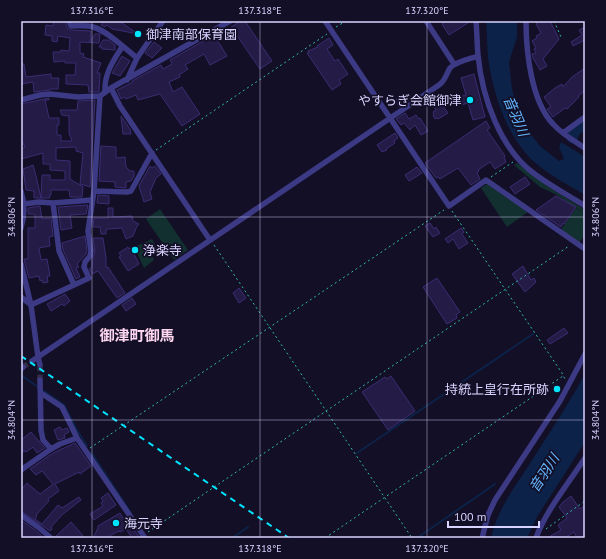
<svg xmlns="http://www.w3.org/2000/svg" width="606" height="559" font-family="'PT Sans','Noto Sans JP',sans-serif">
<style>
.green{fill:#12302f}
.water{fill:#0c2248}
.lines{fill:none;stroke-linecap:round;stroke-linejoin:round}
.stream{stroke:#0c2248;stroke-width:2}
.river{stroke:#0c2248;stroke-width:11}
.building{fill:#241b47;stroke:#3b2d73}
.street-tunnel{stroke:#312d47;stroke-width:5.5;stroke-dasharray:5.5 3;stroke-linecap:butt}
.path{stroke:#2fb8b0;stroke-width:1;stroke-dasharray:2 3;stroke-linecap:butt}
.street{stroke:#3d3a85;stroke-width:5.5}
.rail{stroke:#00e5ff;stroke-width:2;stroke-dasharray:6 5;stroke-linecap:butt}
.ticks{fill:none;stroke:#d9d4ff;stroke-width:1;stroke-opacity:0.45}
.poi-dot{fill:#00e5ff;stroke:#130f26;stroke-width:1.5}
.labels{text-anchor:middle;stroke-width:3.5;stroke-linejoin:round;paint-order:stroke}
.poi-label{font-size:13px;fill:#d9d4ff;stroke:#130f26;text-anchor:start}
.water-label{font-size:14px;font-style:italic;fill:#62b6ff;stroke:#130f26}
.quarter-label{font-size:15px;font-weight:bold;fill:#ffd6f0;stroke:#130f26}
.neatline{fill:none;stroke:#d9d4ff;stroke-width:1.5}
.ticks-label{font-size:10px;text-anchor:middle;fill:#d9d4ff}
</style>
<rect width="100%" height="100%" fill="#130f26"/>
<!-- green -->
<path class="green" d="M 517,163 L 547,186 L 585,210 L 585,213 L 555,194 L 540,187 L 514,165 Z
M 487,184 L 489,185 L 528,212 L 507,227 L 481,188 Z
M 576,208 L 585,213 L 585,235 L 579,243 L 560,231 Z
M 160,209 L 188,250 L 174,260 L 146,219 Z
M 152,239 L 158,250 L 152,256 L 154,260 L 144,268 L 134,247 Z"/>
<!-- water -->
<path class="water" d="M 486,21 L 517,21 L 517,37 L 509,62 L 512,89 L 522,123 L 540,146 L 559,161 L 564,159 L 559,147 L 561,142 L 585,157 L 585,195 C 567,184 545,173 530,158 C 505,132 493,92 488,58 C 487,46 487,33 486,21 Z
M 585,374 L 585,442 L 537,517 L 527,538 L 491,538 C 497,510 514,488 529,465 C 548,435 568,405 585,374 Z"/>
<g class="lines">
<!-- stream -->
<path class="stream" d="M 21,375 L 38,387
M 44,391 L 64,405 L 77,430 L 87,446
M 91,452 L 131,513
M 357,453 L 533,334
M 232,538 L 248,527
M 417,538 L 495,484"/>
<!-- river -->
<path class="river" d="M 572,138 L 575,131 L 585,123"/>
</g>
<!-- building -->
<path class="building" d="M 54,21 L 65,21 L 67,28 L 71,30 L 91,31 L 90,42 L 95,34 L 100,34 L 99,43 L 80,42 L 80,53 L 84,54 L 83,57 L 101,63 L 97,73 L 100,73 L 99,92 L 89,92 L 88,85 L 66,84 L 66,75 L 75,75 L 76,63 L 65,63 L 65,61 L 54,62 L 53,52 L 61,52 L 61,50 L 69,51 L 70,38 L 58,36 L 57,42 L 52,41 L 52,36 L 45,35 L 46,25 L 53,26 Z
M 102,21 L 124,21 L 122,23 L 138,34 L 112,29 L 107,25 L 105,27 L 101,25 L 103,22 Z
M 241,21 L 245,21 L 272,61 L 260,69 L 231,27 Z
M 446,21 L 471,21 L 449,35 L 442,24 Z
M 536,21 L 550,21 L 559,39 L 543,59 L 547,66 L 540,70 L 533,58 L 532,54 L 536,53 L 534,49 L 536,48 L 532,41 L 537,38 L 536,36 L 541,33 L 536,24 L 537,23 Z
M 583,28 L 585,30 L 585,40 L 573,46 L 571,42 L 582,35 L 579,30 Z
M 214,35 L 227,56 L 210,65 L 204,54 L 185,65 L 188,69 L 179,75 L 180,77 L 169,82 L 173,92 L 182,87 L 200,114 L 182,126 L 160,94 L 138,100 L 136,95 L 126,99 L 124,97 L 121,99 L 117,90 L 133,82 L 132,81 L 161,65 L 163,69 L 172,64 L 170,60 Z
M 329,38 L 333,45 L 327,49 L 335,61 L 338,59 L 348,74 L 339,80 L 341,84 L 332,90 L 307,53 L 309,53 L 308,51 L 318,47 L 317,46 Z
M 103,40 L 108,40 L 115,45 L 115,50 L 102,49 L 102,47 L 99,47 Z
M 154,42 L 162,48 L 152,58 L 145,53 Z
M 122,56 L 130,61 L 120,76 L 112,73 Z
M 21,64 L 24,64 L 26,77 L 51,74 L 51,78 L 59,78 L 58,89 L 50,89 L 50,90 L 34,92 L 33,82 L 21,84 Z
M 585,68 L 585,91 L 578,96 L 579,97 L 567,109 L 565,108 L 553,117 L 547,109 L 551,107 L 544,97 L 555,88 L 562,84 L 563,87 L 572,77 Z
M 474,74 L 485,117 L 473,120 L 468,103 L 461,105 L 459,97 L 466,95 L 461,78 Z
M 434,93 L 448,113 L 438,119 L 437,118 L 435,119 L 433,115 L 434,114 L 433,112 L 436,110 L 428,98 Z
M 405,94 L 409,100 L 399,107 L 395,100 Z
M 49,98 L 49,100 L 45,100 L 49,118 L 59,118 L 59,125 L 57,125 L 57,135 L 61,135 L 61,141 L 72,141 L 69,133 L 69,116 L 62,115 L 60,110 L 77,110 L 78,101 L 95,100 L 90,187 L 80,184 L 83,153 L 76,151 L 76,147 L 56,148 L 56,160 L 70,161 L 70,179 L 83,187 L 82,197 L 70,197 L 69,190 L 51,190 L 51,195 L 49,196 L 50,198 L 41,198 L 42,175 L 50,175 L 50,180 L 65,180 L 65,171 L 50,170 L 50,164 L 43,164 L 43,153 L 21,159 L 21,149 L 25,147 L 21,139 L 21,104 Z
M 405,113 L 409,119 L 416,115 L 419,119 L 420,118 L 428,131 L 421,135 L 415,125 L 410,130 L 404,123 L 401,125 L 396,119 Z
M 121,116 L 130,129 L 131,134 L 123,134 Z
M 486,121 L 490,128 L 487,130 L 505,156 L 504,157 L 506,162 L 495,169 L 490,162 L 478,170 L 479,171 L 477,173 L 480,179 L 471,185 L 458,168 L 440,179 L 438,177 L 436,178 L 425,163 Z
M 395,133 L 398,138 L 394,141 L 395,143 L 386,149 L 387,150 L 382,152 L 377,145 Z
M 101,146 L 116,147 L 116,158 L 125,157 L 126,167 L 130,171 L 134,171 L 134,176 L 131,181 L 126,182 L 126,188 L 115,187 L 115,182 L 99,181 Z
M 33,165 L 36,176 L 41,198 L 34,198 L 34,191 L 26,190 L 23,169 Z
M 150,166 L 152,168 L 155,166 L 161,174 L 156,178 L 150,192 L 152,199 L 144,202 L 139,186 Z
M 417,167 L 422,173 L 409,181 L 405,175 Z
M 525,177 L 530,184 L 515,194 L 510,187 Z
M 98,195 L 109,196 L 109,204 L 97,203 Z
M 556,196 L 576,207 L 564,224 L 562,224 L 561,227 L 536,210 Z
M 88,205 L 86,214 L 70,215 L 72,228 L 61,230 L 58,207 Z
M 40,206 L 42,219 L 51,218 L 53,236 L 49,237 L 50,246 L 39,248 L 41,260 L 47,259 L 50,276 L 47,276 L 48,282 L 43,283 L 42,280 L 40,281 L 39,276 L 29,278 L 24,259 L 28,259 L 28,228 L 35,228 L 35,216 L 34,214 L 28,214 L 28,208 Z
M 108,208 L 113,208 L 113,217 L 132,216 L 133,221 L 139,224 L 137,226 L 133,236 L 126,239 L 122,228 L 108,229 L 106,230 L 106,234 L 101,234 L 100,227 L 93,227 L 94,218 L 108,218 Z
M 430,223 L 434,229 L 436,227 L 440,233 L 433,237 L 425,226 Z
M 461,228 L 464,232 L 462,234 L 468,243 L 459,249 L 453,239 L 448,243 L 445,239 Z
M 85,236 L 87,251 L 86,254 L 77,264 L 79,267 L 76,268 L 80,277 L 76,279 L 63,250 L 62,243 Z
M 93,238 L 103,238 L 106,258 L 106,268 L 108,267 L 125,293 L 117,298 L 98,271 L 92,274 L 89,269 L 92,267 L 92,260 L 95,252 Z
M 128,247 L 129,249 L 131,248 L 139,264 L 128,271 L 119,257 L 121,256 L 119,253 Z
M 523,266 L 531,280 L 534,278 L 536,282 L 525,292 L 512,274 Z
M 437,278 L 460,312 L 456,315 L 457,318 L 447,324 L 423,287 Z
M 239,288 L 246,298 L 239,303 L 233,293 Z
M 65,294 L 70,301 L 64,306 L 62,304 L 51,311 L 47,304 Z
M 132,298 L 136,304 L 126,311 L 122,305 Z
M 564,328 L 568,333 L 550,344 L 547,340 Z
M 391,376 L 415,411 L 388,430 L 362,392 L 385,377 L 387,379 Z
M 60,427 L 62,430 L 67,428 L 69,432 L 64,435 L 65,438 L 58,440 L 54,430 Z
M 31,432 L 45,448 L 37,453 L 33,447 L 26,452 L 25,451 L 23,452 L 21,448 L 21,440 Z
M 75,443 L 91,466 L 80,474 L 79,472 L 55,484 L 59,491 L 48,499 L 49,501 L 36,515 L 37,516 L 35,519 L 42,524 L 58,505 L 62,508 L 79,497 L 81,500 L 63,514 L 51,527 L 52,529 L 50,531 L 21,511 L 21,490 L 27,483 L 40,494 L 53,484 L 42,471 L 36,475 L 30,469 L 53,453 Z
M 108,493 L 116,505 L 94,520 L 90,514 L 103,506 L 101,503 L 103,501 L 101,498 Z
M 571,496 L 580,509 L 585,505 L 585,538 L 577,538 L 574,532 L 565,538 L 547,538 L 561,530 L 558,525 L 567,518 L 559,507 L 563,502 Z
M 120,513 L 123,518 L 125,517 L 131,528 L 132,527 L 140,538 L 132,538 L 126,529 L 120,532 L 119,531 L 109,536 L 110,538 L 93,538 L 98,528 L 98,526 Z
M 21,520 L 35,530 L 43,537 L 35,538 L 33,536 L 31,538 L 21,538 Z
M 71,522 L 85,538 L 55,538 L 55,537 Z"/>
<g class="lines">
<!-- street-tunnel -->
<path class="street-tunnel" d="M 23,367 L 32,361
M 40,380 L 40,365"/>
<!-- path -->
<path class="path" d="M 554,21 L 561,37
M 336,27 L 346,21
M 156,150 L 327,34
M 491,177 L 513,162
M 452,211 L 562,373 L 565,379
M 214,245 L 412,538
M 90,448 L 444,210
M 546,529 L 585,501
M 148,532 L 569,246
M 325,538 L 563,376"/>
<!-- street -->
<path class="street" d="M 69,21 L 71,26 C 79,26 86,25 93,27 C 106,30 126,49 137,58
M 325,21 L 449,206 L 486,180 L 585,249
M 426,21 L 454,64
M 476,21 C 477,32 477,43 478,55 C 482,97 500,150 536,175 C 551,186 569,196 585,206
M 526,21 C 526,51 531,101 553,124 C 562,134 574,141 585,148
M 127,80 L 137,58 L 163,21
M 111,88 L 120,106 L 210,240
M 105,92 C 104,74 113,61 122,47
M 21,100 L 40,95 L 50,94 L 78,97 L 100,96 L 111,88 L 230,21
M 563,133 L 585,117
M 21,191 C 25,204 25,215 21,228
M 94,191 L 127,192 L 131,191 L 152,153
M 53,203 L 59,251 L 74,285
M 24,204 L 39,202 L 53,203 L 92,200
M 21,264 L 31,305 L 38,357 L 40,365
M 21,297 L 30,304
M 31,305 L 89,278 L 84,267 L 85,262 L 90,256 L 91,251 L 88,231 L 94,191 L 100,96
M 32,361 L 439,85 C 446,80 446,74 450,68 C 456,61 470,59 478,56
M 21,369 L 23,367
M 41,393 L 62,407 L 77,438 L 145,538
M 51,449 L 60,444 L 77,438
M 21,470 L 51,449 L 43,440 L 41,430 L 40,380
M 21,515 L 38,527 L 51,538
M 482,538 L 488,515 L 495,500 L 560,401 L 585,354
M 536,538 C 545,512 570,481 585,458"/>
<!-- rail -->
<path class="rail" d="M 21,356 L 289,538"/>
</g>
<!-- ticks -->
<path class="ticks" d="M 92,21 L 92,538M 260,21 L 260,538M 427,21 L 427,538M 21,217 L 585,217M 21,420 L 585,420"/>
<!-- markers -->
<g class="poi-dot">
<circle cx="138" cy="34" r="4"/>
<circle cx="470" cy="100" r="4"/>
<circle cx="135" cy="250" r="4"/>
<circle cx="557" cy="389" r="4"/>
<circle cx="116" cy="523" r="4"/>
</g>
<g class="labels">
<!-- poi labels -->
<g class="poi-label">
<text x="146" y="39">御津南部保育園</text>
<text x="462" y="105" text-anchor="end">やすらぎ会館御津</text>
<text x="143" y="255">浄楽寺</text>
<text x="549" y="394" text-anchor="end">持統上皇行在所跡</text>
<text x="124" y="528">海元寺</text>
</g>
<!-- water labels -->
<g class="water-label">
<text transform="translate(516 116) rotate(67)" y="5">音羽川</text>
<text transform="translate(544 473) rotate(-57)" y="5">音羽川</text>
</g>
<!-- quarter labels -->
<g class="quarter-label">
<text x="137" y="341">御津町御馬</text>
</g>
</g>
<!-- border -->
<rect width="606" height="559" fill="none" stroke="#130f26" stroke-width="44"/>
<!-- scale -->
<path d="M448 521v6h91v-6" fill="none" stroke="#d9d4ff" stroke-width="2"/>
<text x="454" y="521" font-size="12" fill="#d9d4ff" stroke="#130f26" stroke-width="3" paint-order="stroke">100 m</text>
<rect x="22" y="22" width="562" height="515" class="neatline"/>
<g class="ticks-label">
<text x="92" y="14">137.316°E</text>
<text x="260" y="14">137.318°E</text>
<text x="427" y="14">137.320°E</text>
<text transform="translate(11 217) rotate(-90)" y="4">34.806°N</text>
<text transform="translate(595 217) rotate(-90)" y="4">34.806°N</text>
<text transform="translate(11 420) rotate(-90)" y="4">34.804°N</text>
<text transform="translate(595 420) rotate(-90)" y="4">34.804°N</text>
<text x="92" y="552">137.316°E</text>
<text x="260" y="552">137.318°E</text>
<text x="427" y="552">137.320°E</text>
</g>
</svg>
